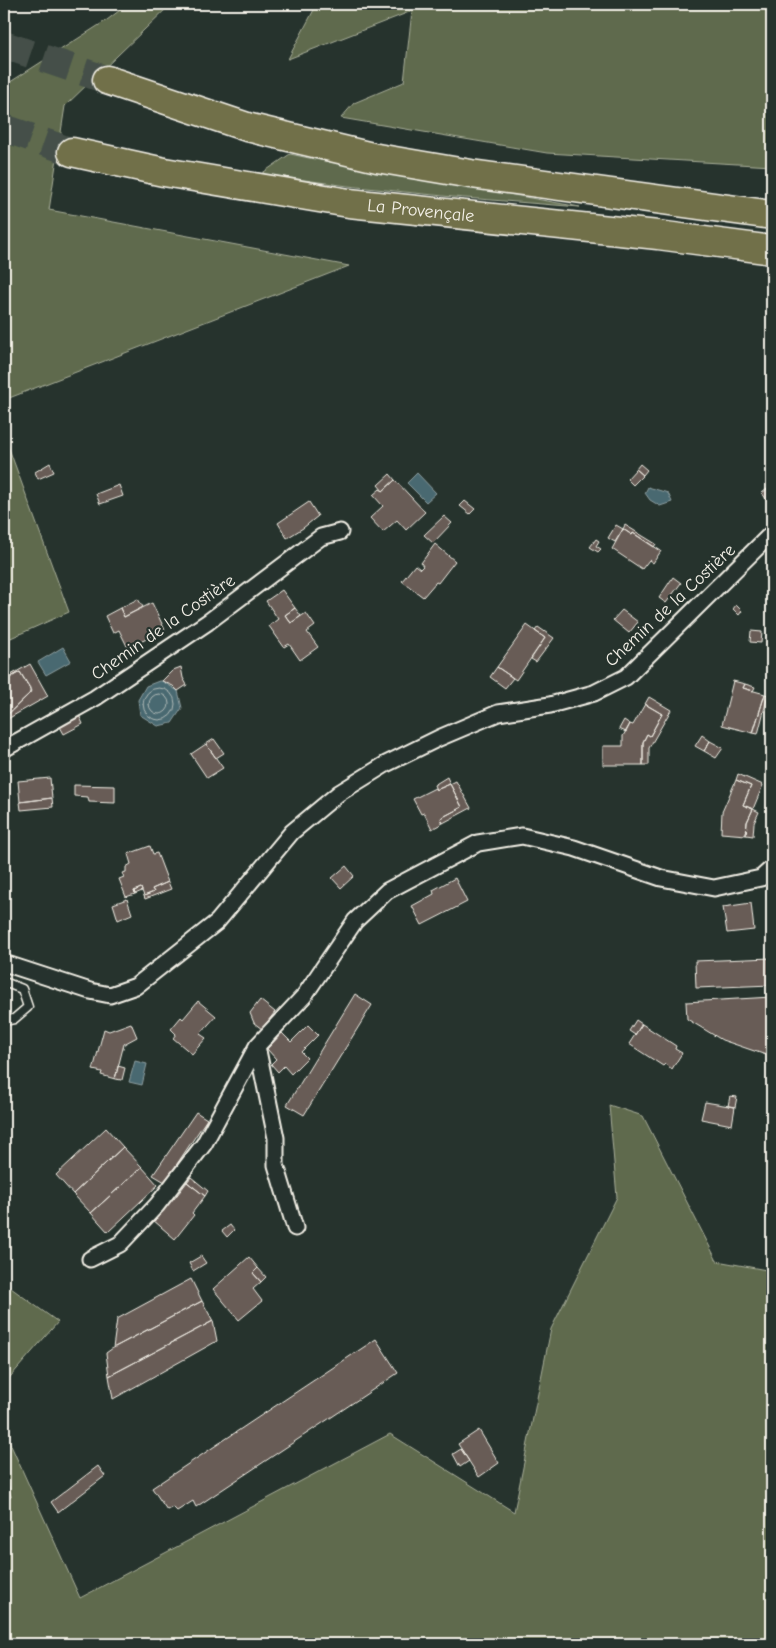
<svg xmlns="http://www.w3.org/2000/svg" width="776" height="1648" font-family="'Comic Neue',sans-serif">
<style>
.green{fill:#5e6b4d;stroke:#a9ae9a}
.water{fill:#4a6971;stroke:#8e9fa1}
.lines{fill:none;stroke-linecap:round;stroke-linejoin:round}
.shore{stroke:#b0bbb8;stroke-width:1}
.building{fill:#685c57;stroke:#f4f1e8}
.motorway-tunnel{stroke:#455049;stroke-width:28;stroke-dasharray:28 14;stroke-linecap:butt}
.service-casing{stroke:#f4f1e8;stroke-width:11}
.minor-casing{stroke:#f4f1e8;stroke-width:19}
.motorway-casing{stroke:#f4f1e8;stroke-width:31}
.service{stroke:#26332d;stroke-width:8}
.minor{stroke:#26332d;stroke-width:15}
.motorway{stroke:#71704a;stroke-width:28}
.labels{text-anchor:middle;stroke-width:4.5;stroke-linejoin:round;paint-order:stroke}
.street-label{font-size:18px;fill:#f4f1e8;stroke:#26332d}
</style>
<rect width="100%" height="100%" fill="#26332d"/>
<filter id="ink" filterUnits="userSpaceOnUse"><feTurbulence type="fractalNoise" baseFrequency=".02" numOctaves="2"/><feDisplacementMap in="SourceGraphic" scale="10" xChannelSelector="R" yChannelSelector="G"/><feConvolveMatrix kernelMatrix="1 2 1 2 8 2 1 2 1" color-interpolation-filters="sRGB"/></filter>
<g filter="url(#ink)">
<!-- green -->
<path class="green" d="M 128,4 L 171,4 L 65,106 L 49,210 L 349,266 L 4,400 L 4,86 L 107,20 Z
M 317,4 L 772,4 L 772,166 L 547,153 L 341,118 L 354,103 L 404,82 L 412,11 L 288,59 Z
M 290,154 L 309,158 L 580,207 L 453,197 L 348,186 L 261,174 Z
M 4,435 L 69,612 L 4,641 Z
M 609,1105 L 643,1116 L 717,1261 L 772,1271 L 772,1644 L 4,1644 L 4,1430 L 80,1598 L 390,1434 L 514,1512 L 551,1329 L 617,1197 Z
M 4,1283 L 58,1322 L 4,1384 Z"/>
<!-- water -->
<path class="water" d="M 417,473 L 436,493 L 426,502 L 407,483 Z
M 648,487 L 668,493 L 672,502 L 660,506 L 650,500 L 645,493 Z
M 63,647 L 71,661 L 46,675 L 38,662 Z
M 159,681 L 162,681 L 178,691 L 182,708 L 172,723 L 158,726 L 140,715 L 138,700 L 146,686 Z
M 135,1061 L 147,1064 L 142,1085 L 129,1082 Z"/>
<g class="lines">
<!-- shore -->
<path class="shore" d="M143 704a16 16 0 1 1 32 0a16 16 0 1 1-32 0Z
M149 704a10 10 0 1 1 20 0a10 10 0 1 1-20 0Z"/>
</g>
<!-- building -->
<path class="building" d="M 50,463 L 54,472 L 38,479 L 35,472 Z
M 640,464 L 647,470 L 643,475 L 636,469 Z
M 636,469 L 643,475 L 633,485 L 627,479 Z
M 390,474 L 395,480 L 383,491 L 378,485 Z
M 395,480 L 425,512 L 406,530 L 397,520 L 383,532 L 370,518 L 383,506 L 373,495 L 380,489 L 383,491 Z
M 119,485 L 123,496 L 100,504 L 96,494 Z
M 772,485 L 772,505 L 771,506 L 762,493 Z
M 465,501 L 475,509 L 470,514 L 460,506 Z
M 309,502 L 318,516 L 303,528 L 287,538 L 278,523 Z
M 444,516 L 452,523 L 433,543 L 424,535 Z
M 616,525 L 623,529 L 615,542 L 608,538 Z
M 625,525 L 656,544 L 654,547 L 633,533 L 632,535 L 623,529 Z
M 623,529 L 632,535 L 633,533 L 661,551 L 653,563 L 649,560 L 642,569 L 612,549 Z
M 596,539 L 599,541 L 596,546 L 601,549 L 598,552 L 590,547 Z
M 435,544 L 455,561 L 438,583 L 436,582 L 423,597 L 402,581 L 415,565 L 420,569 L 423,566 L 421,563 Z
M 673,577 L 681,583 L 666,603 L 659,598 Z
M 282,590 L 295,608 L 285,615 L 291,623 L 306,613 L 315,626 L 307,632 L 318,647 L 300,660 L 289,644 L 284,647 L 269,626 L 278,619 L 266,601 Z
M 138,599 L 143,607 L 124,617 L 120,608 Z
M 152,603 L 165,630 L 128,648 L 119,630 L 113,633 L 105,616 L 120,608 L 124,617 Z
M 736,605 L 742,611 L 739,615 L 733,609 Z
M 295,608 L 301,616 L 291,623 L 285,615 Z
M 622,610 L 638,622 L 629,633 L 613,620 Z
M 527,625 L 545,638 L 516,680 L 497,667 Z
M 538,627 L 554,638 L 536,662 L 531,659 L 545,638 L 535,631 Z
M 751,631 L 762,632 L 761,643 L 750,642 Z
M 30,664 L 48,696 L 4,721 L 4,718 L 29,694 L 31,691 L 20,672 L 4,681 L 4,679 Z
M 181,667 L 183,678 L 187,685 L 178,691 L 173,686 L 162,681 L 173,670 Z
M 497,667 L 513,678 L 505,688 L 490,677 Z
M 20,672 L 30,688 L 30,693 L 4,718 L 4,681 Z
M 733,681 L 745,684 L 743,688 L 765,694 L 753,733 L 722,725 Z
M 745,684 L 755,687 L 753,691 L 743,688 Z
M 765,694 L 768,695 L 758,734 L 753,733 Z
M 649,697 L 671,710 L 649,748 L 649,765 L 643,765 L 643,742 L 647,734 L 650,736 L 662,714 L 645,704 Z
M 645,704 L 662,714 L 650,736 L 647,734 L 643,742 L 643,765 L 603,765 L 603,746 L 623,746 L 623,736 L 630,724 L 633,725 Z
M 79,715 L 83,724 L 64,734 L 59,725 Z
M 624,720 L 630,724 L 626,732 L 619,729 Z
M 702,735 L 710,741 L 704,751 L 695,746 Z
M 214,739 L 224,753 L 216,758 L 206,744 Z
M 710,741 L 723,748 L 716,758 L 704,751 Z
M 206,744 L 223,768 L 207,778 L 191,754 Z
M 738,774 L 763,785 L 753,809 L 743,805 L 751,786 L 736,780 Z
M 447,777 L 450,784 L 436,790 L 434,785 Z
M 50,778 L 52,798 L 20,802 L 18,781 Z
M 736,780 L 751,786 L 743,805 L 753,809 L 747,822 L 746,835 L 721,833 L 722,812 Z
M 456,781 L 471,808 L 443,823 L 441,818 L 462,807 L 450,784 Z
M 450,784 L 462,807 L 441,818 L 443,823 L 432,829 L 424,813 L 421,814 L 413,799 L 435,788 L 436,790 Z
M 74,785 L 115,786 L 115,803 L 89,802 L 88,797 L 74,796 Z
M 52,798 L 53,807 L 21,810 L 20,802 Z
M 753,809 L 759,812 L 754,823 L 753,836 L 746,835 L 747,822 Z
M 150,846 L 153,854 L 157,853 L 168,882 L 152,889 L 154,892 L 144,896 L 141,888 L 134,891 L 135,894 L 126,897 L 119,879 L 124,877 L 122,873 L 126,872 L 126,867 L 131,864 L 128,854 Z
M 346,866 L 354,876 L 341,888 L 332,878 Z
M 455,878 L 467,902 L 422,925 L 412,906 L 434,894 L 433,890 Z
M 168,882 L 171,889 L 145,899 L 144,896 L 154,892 L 152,889 Z
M 141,888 L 142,891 L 135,894 L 134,891 Z
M 127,899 L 132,914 L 118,920 L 113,904 Z
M 751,903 L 754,930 L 727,933 L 723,907 Z
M 772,958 L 772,985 L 696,988 L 695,961 Z
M 355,994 L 372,1005 L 304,1115 L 287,1105 Z
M 772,997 L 772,1057 L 722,1040 L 687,1019 L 686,1002 Z
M 260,1000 L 275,1012 L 262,1029 L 254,1023 L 250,1013 Z
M 198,1001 L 216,1016 L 200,1034 L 206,1038 L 192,1054 L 173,1038 L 176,1034 L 171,1029 L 181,1017 L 183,1019 Z
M 636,1020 L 642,1024 L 635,1035 L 629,1031 Z
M 131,1023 L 137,1037 L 124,1044 L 115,1079 L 101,1075 L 102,1072 L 93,1070 L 104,1029 L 109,1031 Z
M 642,1024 L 676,1046 L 675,1049 L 682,1053 L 672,1069 L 665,1064 L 663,1066 L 629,1044 Z
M 308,1025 L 318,1035 L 301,1052 L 307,1058 L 291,1074 L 284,1066 L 278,1072 L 271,1064 L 276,1059 L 267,1049 L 282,1033 L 291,1042 Z
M 118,1066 L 125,1068 L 122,1080 L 115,1079 Z
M 730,1096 L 737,1097 L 735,1107 L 728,1106 Z
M 705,1102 L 735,1107 L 732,1125 L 701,1119 Z
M 196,1112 L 207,1119 L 165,1182 L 153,1175 Z
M 106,1128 L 123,1147 L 73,1194 L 56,1175 Z
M 123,1147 L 142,1167 L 91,1213 L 73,1194 Z
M 142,1167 L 158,1185 L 108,1232 L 91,1213 Z
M 191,1177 L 208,1191 L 205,1196 L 187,1182 Z
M 187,1182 L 205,1196 L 192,1213 L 194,1215 L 175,1239 L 153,1220 L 172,1197 L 174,1199 Z
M 230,1225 L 234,1230 L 227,1237 L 222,1231 Z
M 201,1256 L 206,1263 L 193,1271 L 189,1263 Z
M 249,1257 L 258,1268 L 253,1273 L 261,1282 L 253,1289 L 262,1301 L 239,1320 L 213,1289 Z
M 258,1268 L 266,1277 L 261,1282 L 253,1273 Z
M 191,1279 L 202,1301 L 113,1348 L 117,1319 Z
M 202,1301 L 213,1321 L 109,1376 L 106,1353 L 113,1348 Z
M 213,1321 L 217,1341 L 113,1399 L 109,1376 Z
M 376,1339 L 398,1373 L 196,1507 L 193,1501 L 177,1511 L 173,1507 L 167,1510 L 152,1488 Z
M 479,1430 L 499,1463 L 479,1477 L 458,1444 Z
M 461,1449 L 469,1461 L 460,1467 L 453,1454 Z
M 98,1466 L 105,1476 L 58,1512 L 51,1502 Z
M 8,1483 L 11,1497 L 4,1499 L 4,1485 Z"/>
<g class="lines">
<!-- motorway-tunnel -->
<path class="motorway-tunnel" d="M 4,45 L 107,80
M 4,128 L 72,152"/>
<defs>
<path id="service" d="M 4,982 L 22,989 L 28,1007 L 14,1019 L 4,1021"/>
<path id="minor" d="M 4,749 L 95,698 L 208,622 L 321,537 L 340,532
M 4,963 L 90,991 L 110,995 L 136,986 L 217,922 L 292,832 L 339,793 L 386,764 L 439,738 L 498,713 L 550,705 L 594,693 L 626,677 L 772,533
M 295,1228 L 276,1165 L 276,1138 L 257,1046 L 304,996 L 355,921 L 387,891 L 478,843 L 522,836 L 574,848 L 661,878 L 714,888 L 761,878 L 772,868
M 90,1259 L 120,1244 L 157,1205 L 204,1144 L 257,1046"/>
<g id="motorway">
<path d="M 107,80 L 247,127 L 377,158 L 471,174 L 772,215"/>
<path id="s1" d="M 72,152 L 164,172 L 349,203 L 658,235 L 772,250"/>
</g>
</defs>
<!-- service casing -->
<use href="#service" class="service-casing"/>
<!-- minor casing -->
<use href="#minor" class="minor-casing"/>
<!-- motorway casing -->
<use href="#motorway" class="motorway-casing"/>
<!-- service -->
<use href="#service" class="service"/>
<!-- minor -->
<use href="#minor" class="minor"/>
<!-- motorway -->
<use href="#motorway" class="motorway"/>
</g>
</g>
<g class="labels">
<!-- street labels -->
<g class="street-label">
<text dy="6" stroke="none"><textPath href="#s1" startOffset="354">La Provençale</textPath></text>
<text transform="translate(670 605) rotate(-43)" y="6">Chemin de la Costière</text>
<text transform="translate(163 627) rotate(-35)" y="6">Chemin de la Costière</text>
</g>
</g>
<!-- margin -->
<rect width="776" height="1648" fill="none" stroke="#26332d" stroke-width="20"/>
<rect x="10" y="10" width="756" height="1628" fill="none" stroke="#f4f1e8" stroke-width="2" filter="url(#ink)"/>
</svg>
